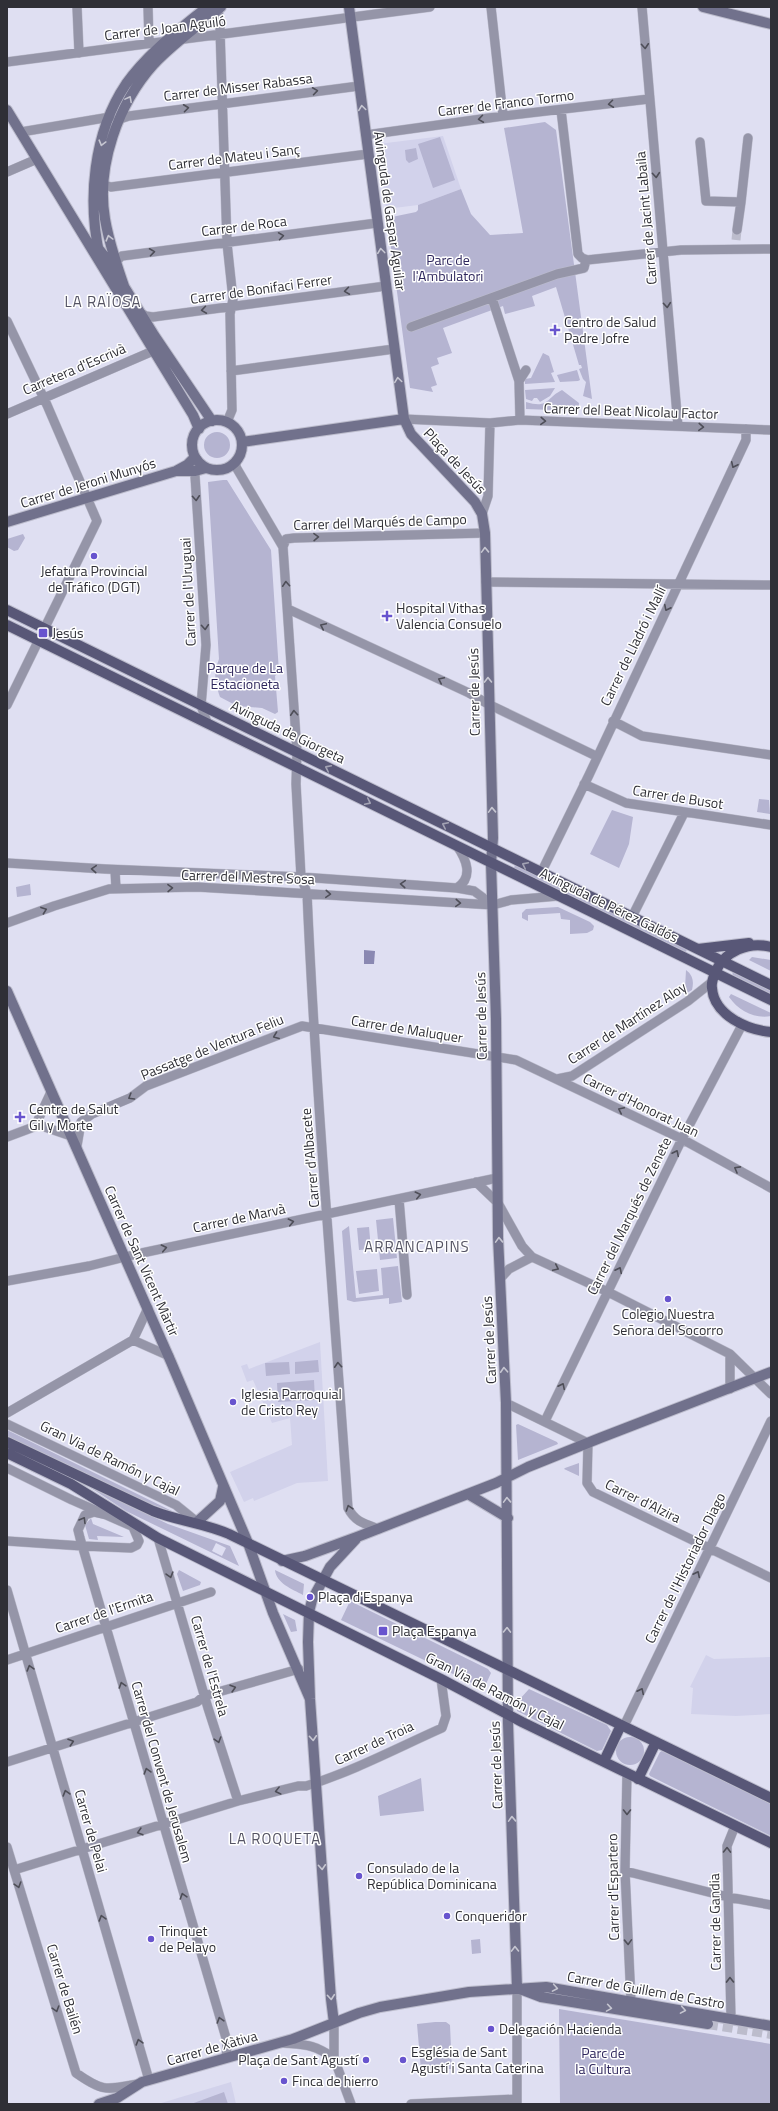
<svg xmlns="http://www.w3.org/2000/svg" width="778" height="2111" font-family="'Titillium Web',sans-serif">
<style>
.built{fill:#d2d2eb}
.green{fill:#b5b4d1;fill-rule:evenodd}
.water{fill:#8a88b2}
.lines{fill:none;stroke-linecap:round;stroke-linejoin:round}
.street-tunnel{stroke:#bcbccc;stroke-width:9;stroke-dasharray:9 4.5;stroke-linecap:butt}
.secondary-tunnel{stroke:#bcbccc;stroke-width:10;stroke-dasharray:10 5;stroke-linecap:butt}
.street-casing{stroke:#bcbccc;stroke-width:10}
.secondary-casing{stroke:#bcbccc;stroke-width:12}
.primary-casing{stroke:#bcbccc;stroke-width:12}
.street{stroke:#9595a8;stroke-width:9}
.secondary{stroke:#71718c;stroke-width:10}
.primary{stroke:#585777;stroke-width:10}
.oneway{stroke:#4e4e58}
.oneway2{stroke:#c6c6d1}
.oneway3{stroke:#a3a3b4}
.poi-dot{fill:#6854ce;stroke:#fff;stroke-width:1.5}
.labels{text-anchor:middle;stroke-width:3;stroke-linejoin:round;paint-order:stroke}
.street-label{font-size:14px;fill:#2f2f36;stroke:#fff}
.park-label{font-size:14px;fill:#2f275d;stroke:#fff}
.poi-label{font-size:14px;fill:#2f2f36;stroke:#fff;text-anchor:start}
.neighbourhood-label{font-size:15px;letter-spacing:1px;fill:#555464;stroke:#fff}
</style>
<rect width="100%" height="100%" fill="#dfdff2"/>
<!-- built -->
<path class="built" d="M 443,136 L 461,189 L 418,205 L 386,209 L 378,144 Z
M 320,1342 L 328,1481 L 297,1483 L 254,1501 L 253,1498 L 244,1502 L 230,1472 L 292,1445 L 290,1418 L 272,1423 L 253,1380 L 247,1382 L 241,1366 L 247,1364 L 249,1369 Z
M 706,1655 L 714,1659 L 771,1657 L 771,1714 L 736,1716 L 691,1714 L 693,1688 L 690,1687 Z
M 231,2082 L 236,2104 L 158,2104 Z"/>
<!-- green -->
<path class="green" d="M 545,122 L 556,130 L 592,399 L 583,396 L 586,382 L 583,379 L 579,369 L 582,368 L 581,365 L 579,365 L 556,287 L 532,296 L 535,306 L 505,314 L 503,306 L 443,328 L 452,353 L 437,358 L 439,364 L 431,367 L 437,385 L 431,387 L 433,392 L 410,388 L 387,218 L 416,212 L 418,210 L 418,205 L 461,189 L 471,214 L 490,235 L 523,233 L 504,128 Z
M 440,137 L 455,180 L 433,188 L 418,144 Z
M 416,148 L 418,159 L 409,163 L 406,160 L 405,150 Z
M 543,353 L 549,356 L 554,372 L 551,373 L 555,382 L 525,384 L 525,379 L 531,378 Z
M 577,370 L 580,380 L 578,381 L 560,382 L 557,375 Z
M 555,388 L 550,396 L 540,402 L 537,398 L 534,398 L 532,401 L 526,399 L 525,390 Z
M 562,390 L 579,403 L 578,411 L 526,409 L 526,402 C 549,409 546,398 562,390 Z
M204 445a13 13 0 1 1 26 0a13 13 0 1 1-26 0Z
M 223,480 L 227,480 L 271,550 L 279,672 L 275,676 L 278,712 L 275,714 L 262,708 L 237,706 L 220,697 C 215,682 213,674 219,659 L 208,482 Z
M 23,534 L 25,538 L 18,550 L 14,551 L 7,547 L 7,539 Z
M 759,799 L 769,800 L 770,814 L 757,812 Z
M 612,810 L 633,817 L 629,844 L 619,868 L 590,854 Z
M 515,865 L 687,949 L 686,952 L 514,868 Z
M 30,884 L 31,895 L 17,897 L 16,887 Z
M 558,907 L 590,922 L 594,926 L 593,930 L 587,933 L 570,934 L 570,920 L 561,919 L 560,913 L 528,915 L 528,921 L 522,918 L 522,913 L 526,909 Z
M 752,957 L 771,960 L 771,971 L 749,960 Z
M 686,970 C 693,975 694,982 692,990 L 687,993 L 685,988 Z
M 732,972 L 771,991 L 771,994 L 733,975 Z
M 731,994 L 771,1013 L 771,1016 C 754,1019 739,1011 729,997 Z
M 393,1218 L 397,1258 L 380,1260 L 376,1220 Z
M 349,1226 L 356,1298 L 383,1295 L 381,1268 L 398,1266 L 402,1302 L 389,1304 L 389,1298 L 354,1302 L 347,1300 L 342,1231 Z
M 369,1227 L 371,1249 L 359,1250 L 357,1228 Z
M 377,1269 L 379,1291 L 359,1294 L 356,1271 Z
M 318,1360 L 319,1372 L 295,1374 L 295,1362 Z
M 289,1362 L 290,1374 L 266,1376 L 265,1363 Z
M 314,1380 L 315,1400 L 278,1402 L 277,1383 Z
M 518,1424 L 557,1442 L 558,1444 L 518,1460 L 516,1425 Z
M 7,1430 L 176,1513 L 148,1503 L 7,1437 Z
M 579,1463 L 579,1476 L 564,1469 L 565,1468 Z
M 85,1484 L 168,1524 L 230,1546 L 239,1566 L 126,1511 ZM 216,1543 L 226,1548 L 222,1556 L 212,1551 Z
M 91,1518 L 93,1524 L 124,1537 L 97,1536 L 98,1540 L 89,1539 L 85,1525 Z
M 179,1570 L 201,1582 L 200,1585 L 183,1591 L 177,1574 Z
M 275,1570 L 304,1584 L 303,1595 C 292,1589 276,1583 275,1570 Z
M 350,1601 L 488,1669 L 491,1673 L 486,1684 L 480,1687 L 341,1620 Z
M 283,1614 L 295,1620 L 297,1631 L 291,1632 Z
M 529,1689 L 607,1725 L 611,1731 L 602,1750 L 597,1751 L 517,1711 L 519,1700 Z
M616 1751a14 14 0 1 1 28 0a14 14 0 1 1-28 0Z
M 662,1751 L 771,1804 L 771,1836 L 650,1776 L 649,1774 L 660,1752 Z
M 421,1778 L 424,1811 L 380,1816 L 378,1796 Z
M 480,1939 L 481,1953 L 472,1954 L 471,1940 Z
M 559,2009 L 771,2044 L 771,2104 L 560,2104 Z
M 435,2022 L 446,2022 L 450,2025 L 452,2069 L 421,2070 L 417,2024 Z
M 224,2092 L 228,2104 L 191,2104 Z"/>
<!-- water -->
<path class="water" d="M 364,950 L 375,951 L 374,964 L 364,964 Z"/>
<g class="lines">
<!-- street-tunnel -->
<path class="street-tunnel" d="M 736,240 L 737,230"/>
<!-- secondary-tunnel -->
<path class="secondary-tunnel" d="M 708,2024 L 771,2034"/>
<defs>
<path id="street" d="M 77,7 L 79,53
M 148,7 L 149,43
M 491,7 L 503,116
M 642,7 L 678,426
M 214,12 L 219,15 L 220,30 L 227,243 L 233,299 L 230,314 L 232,410 L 227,422
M 7,62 L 430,7
M 561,110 L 578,254 L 582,258 L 587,260 L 681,250 L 771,249
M 120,119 L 129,116 L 359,86
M 21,132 L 110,117
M 366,135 L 503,116 L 649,99
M 700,142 L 706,201 L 741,202 L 748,138
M 7,172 L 37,159
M 104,185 L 111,187 L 368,154
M 737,230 L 741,202
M 116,261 L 122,256 L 377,223
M 492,298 L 519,381
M 141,313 L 146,316 L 153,317 L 386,286
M 7,321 L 47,405 L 97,521 L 7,705
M 411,327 L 557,274 L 584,268 L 586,260
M 231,371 L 394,349
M 7,414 L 153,351
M 404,419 L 490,423 L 520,420 L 771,430
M 520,420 L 519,381 L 526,370
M 197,459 L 195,476 L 206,645 L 201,706 L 207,722
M 236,461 L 236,467 L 283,547 L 297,752 L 296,784 L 301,877 L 307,893 C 316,1098 334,1303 348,1508 C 355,1522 365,1524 379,1529
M 482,514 L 488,496 L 490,423
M 283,547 L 286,539 L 294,538 L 485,533
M 486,582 L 771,585
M 288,609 L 469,693 L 488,704 L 596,756
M 613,721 L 642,736 L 771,755
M 584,784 L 626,803 L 771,825
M 7,863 L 105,869 L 301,877 L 457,888 L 474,891 L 493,905
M 115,870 L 116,889
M 541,873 L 589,775 L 746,440 L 746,429
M 457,888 C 474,877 466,859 457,846
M 632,917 L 684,813
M 7,923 L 54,906 L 109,889 L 197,887 L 493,905 L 511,900 L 558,896
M 557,1079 L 572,1076 L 688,1001 L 712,982
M 39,1125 L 38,1120 L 51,1092
M 7,1137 L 39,1125 L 71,1136
M 77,1146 L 81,1122 L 92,1114 L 130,1098 L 146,1086 L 302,1026 L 516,1060 L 682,1139 L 771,1188
M 476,1182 L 498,1203 L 522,1246 L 532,1257
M 399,1199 L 407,1295
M 500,1279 L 509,1269 L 532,1257 L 608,1292 L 730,1354 L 771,1394
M 7,1281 L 89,1266 L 137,1254 L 497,1178
M 133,1340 L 169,1356
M 730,1389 L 730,1354
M 506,1403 L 588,1443 L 587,1483 L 593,1492 L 771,1578
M 7,1413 L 133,1340 L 148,1308
M 545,1421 L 682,1139 L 742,1025
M 7,1424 L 176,1505 L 197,1522
M 7,1468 L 72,1500 L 136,1528
M 107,1515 L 94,1512 L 85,1515 L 78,1530 L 80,1538 L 226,2038 L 227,2046 L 226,2058
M 158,1538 L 208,1708 L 238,1801
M 7,1541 L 82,1546 L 131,1548 L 137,1545 L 139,1541 L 133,1527
M 7,1590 L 149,2080
M 7,1660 L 211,1592
M 624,1726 L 771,1421
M 7,1762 L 197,1702 L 204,1696 L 299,1669
M 627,1773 L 625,1871 L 631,2001
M 7,1847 L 76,2073 C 103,2092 106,2090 137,2084
M 14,1870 L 238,1801 L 298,1786 L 306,1786 C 354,1771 397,1748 442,1728 L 446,1716 L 441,1679
M 625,1871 L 728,1897 L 771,1905
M 517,1988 L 517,2104
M 731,2019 L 727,1846 L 735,1826
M 334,2023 L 334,2058 L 351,2104
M 283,2043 C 307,2045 313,2044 334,2058
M 411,2104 L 517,2099"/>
<path id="secondary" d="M 349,7 L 404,419 L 411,434 L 475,502 L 482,514 L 485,533 L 493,838 L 491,863 L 496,1019 L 498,1237 L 506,1403 L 508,1723 L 517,1988
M 703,7 L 771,24
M 7,110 L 193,415 L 199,429
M 98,248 L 109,262 L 154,335 L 212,421
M 100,257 C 87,201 93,133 126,84 C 148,53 179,30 207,7
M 125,289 C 117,266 109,243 105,219 C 96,166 118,104 154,64 C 174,43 198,26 221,7
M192 445a25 25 0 1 1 50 0a25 25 0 1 1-50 0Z
M 242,442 L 404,419
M 178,471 L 195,471 L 206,468
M 7,522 L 176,471 L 187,465 L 195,457
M 7,991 L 171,1362 L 248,1543 L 273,1613 L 310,1699
M 468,1494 L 508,1518
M 197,1522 L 220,1501 L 223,1487
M 282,1561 L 305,1556 L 357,1537 L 496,1483 L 528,1467 L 600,1438 L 771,1372
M 520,1989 L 541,1997 L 708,2024
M 334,2023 L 331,1999 L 310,1699 L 308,1642 L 309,1612 L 312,1600 L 330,1567 L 356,1539
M 99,2104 L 117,2098 L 142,2082 L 293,2039 L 359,2013 L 380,2007 L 469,1992 L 546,1987 L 771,2026"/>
<path id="primary" d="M 7,610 L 771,985
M 7,625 L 771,1000
M 771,947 C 749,941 724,951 715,973 C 713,978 711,983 712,988 C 714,1015 747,1030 771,1032
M 698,949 L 749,943
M 7,1442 L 153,1511 C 178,1521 204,1523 229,1534 L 771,1798
M 7,1453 L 71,1484 L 158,1538 L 441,1679 L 522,1722 L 771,1843
M 604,1761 L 621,1725
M 638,1779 L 656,1742"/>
</defs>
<!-- street casing -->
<use href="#street" class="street-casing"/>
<!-- secondary casing -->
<use href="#secondary" class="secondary-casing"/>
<!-- primary casing -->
<use href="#primary" class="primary-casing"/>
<!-- street -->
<use href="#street" class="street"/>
<!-- secondary -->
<use href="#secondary" class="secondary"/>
<!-- primary -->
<use href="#primary" class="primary"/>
</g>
<!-- one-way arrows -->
<defs><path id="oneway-chevron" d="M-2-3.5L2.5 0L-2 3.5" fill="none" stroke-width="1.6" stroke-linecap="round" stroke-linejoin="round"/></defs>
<g class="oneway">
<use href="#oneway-chevron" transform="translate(645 46) rotate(86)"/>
<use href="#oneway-chevron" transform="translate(315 91) rotate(-8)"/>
<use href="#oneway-chevron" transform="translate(611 104) rotate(173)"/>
<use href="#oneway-chevron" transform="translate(186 108) rotate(-7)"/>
<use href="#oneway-chevron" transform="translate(481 119) rotate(172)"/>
<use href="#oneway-chevron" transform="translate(656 175) rotate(85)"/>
<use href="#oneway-chevron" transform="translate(281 236) rotate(-8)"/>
<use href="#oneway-chevron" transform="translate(152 252) rotate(-8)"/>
<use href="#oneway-chevron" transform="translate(347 291) rotate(172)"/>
<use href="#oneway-chevron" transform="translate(667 305) rotate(85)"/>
<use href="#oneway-chevron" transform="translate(204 310) rotate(172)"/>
<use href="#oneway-chevron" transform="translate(543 421) rotate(3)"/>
<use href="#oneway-chevron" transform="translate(701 427) rotate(3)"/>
<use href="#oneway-chevron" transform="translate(734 465) rotate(115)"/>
<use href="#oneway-chevron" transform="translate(196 498) rotate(86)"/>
<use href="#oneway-chevron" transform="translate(316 537) rotate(-1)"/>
<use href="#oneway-chevron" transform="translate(286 584) rotate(-94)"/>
<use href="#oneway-chevron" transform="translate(667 608) rotate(116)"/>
<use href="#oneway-chevron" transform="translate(323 626) rotate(-155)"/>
<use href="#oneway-chevron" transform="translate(205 627) rotate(86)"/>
<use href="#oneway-chevron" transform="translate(441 680) rotate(-155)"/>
<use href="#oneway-chevron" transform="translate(294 713) rotate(-94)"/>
<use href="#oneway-chevron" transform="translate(94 869) rotate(-176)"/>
<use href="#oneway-chevron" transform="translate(403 884) rotate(-176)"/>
<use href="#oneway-chevron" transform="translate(170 888) rotate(-1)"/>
<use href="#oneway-chevron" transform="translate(328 894) rotate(4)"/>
<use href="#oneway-chevron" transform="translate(458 903) rotate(4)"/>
<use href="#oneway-chevron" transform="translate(44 910) rotate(-20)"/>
<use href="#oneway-chevron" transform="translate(276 1036) rotate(159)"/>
<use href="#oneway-chevron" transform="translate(131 1097) rotate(149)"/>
<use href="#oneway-chevron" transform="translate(621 1110) rotate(-155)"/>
<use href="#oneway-chevron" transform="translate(676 1153) rotate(-64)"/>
<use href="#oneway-chevron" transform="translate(737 1169) rotate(-151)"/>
<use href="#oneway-chevron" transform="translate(418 1195) rotate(-13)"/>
<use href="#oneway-chevron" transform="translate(291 1222) rotate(-12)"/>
<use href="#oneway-chevron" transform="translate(164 1248) rotate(-12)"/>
<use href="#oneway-chevron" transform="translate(556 1268) rotate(25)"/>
<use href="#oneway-chevron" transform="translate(619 1270) rotate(-64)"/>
<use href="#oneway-chevron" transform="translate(338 1365) rotate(-94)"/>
<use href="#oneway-chevron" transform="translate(562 1386) rotate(-64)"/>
<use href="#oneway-chevron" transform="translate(349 1508) rotate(-108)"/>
<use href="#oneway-chevron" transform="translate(83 1520) rotate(-59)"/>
<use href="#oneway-chevron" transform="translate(697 1574) rotate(-64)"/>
<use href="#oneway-chevron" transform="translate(170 1575) rotate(74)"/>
<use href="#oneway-chevron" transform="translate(30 1668) rotate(-106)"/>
<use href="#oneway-chevron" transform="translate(122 1685) rotate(-107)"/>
<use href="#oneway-chevron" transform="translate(233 1688) rotate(-16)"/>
<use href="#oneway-chevron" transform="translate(641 1691) rotate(-64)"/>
<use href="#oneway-chevron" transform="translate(218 1740) rotate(73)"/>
<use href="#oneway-chevron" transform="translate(71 1742) rotate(-18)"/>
<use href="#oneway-chevron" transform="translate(147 1771) rotate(-106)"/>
<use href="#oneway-chevron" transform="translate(278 1791) rotate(166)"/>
<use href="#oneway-chevron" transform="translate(66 1793) rotate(-106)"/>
<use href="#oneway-chevron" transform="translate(627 1812) rotate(90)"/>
<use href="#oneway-chevron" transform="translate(140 1832) rotate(164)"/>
<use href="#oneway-chevron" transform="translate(727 1850) rotate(-89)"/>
<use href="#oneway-chevron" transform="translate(18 1885) rotate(73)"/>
<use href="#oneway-chevron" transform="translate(183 1896) rotate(-107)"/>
<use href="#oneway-chevron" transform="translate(102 1918) rotate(-106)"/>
<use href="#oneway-chevron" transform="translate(628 1942) rotate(88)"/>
<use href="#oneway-chevron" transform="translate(730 1980) rotate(-91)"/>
<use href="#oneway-chevron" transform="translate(56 2009) rotate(73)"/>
<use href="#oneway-chevron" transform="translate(220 2020) rotate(-107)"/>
<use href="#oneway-chevron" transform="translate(139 2042) rotate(-106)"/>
</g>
<g class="oneway2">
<use href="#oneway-chevron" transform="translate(129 99) rotate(-62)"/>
<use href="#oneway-chevron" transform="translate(362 108) rotate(-98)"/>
<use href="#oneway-chevron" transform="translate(102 143) rotate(105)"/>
<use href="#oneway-chevron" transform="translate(109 238) rotate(-105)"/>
<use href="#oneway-chevron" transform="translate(381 251) rotate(-97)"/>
<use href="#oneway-chevron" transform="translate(398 380) rotate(-98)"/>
<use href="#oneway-chevron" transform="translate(485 550) rotate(-92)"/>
<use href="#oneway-chevron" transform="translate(488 680) rotate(-91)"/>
<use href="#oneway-chevron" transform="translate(492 810) rotate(-92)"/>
<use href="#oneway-chevron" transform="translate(499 1240) rotate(-92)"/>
<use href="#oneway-chevron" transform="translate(504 1370) rotate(-93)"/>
<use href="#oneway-chevron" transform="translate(507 1500) rotate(-92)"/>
<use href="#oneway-chevron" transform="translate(507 1630) rotate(-89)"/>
<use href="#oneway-chevron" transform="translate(313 1738) rotate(86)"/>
<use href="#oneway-chevron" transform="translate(512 1819) rotate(-92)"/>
<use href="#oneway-chevron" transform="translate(322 1867) rotate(86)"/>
<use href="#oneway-chevron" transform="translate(515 1949) rotate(-91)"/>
<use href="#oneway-chevron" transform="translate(555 1988) rotate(10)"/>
<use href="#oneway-chevron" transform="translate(331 1997) rotate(85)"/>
<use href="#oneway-chevron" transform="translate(609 2008) rotate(9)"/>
<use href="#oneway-chevron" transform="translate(683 2010) rotate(10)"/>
</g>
<g class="oneway3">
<use href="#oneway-chevron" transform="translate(328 768) rotate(-154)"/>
<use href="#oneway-chevron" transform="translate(368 802) rotate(26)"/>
<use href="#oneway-chevron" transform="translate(445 825) rotate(-154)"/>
<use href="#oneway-chevron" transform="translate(525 865) rotate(-154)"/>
</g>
<!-- markers -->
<g class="poi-dot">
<path d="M553 324h4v4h4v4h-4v4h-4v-4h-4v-4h4z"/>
<circle cx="94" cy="556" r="4"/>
<path d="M385 610h4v4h4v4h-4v4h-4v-4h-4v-4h4z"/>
<rect x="38" y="628" width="10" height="10" rx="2"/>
<path d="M18 1111h4v4h4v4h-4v4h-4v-4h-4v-4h4z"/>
<circle cx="668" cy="1299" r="4"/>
<circle cx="233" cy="1402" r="4"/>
<circle cx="310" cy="1597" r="4"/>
<rect x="378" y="1626" width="10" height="10" rx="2"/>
<circle cx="359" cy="1876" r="4"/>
<circle cx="447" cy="1916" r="4"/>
<circle cx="151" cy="1939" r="4"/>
<circle cx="491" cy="2029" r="4"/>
<circle cx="366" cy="2060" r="4"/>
<circle cx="403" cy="2060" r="4"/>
<circle cx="284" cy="2081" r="4"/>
</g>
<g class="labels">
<!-- street labels -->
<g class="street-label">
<text transform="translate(165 28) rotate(-7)" y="5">Carrer de Joan Aguiló</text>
<text transform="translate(238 87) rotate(-7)" y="5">Carrer de Misser Rabassa</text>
<text transform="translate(506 103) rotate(-7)" y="5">Carrer de Franco Tormo</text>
<text transform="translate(234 157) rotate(-7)" y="5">Carrer de Mateu i Sanç</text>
<text transform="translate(390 211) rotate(82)" y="5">Avinguda de Gaspar Aguilar</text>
<text transform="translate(646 218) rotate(-95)" y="5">Carrer de Jacint Labaila</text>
<text transform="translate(244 226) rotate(-7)" y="5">Carrer de Roca</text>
<text transform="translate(261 289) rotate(-8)" y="5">Carrer de Bonifaci Ferrer</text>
<text transform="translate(74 369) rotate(-23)" y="5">Carretera d'Escrivà</text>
<text transform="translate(631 411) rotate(2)" y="5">Carrer del Beat Nicolau Factor</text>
<text transform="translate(455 461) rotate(47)" y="5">Plaça de Jesús</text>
<text transform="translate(88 483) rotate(-17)" y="5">Carrer de Jeroni Munyós</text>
<text transform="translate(380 522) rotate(-2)" y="5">Carrer del Marqués de Campo</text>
<text transform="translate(188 592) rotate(-93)" y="5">Carrer de l'Uruguai</text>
<text transform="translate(633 646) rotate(-64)" y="5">Carrer de Lladró i Mallí</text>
<text transform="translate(474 692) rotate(-91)" y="5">Carrer de Jesús</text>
<text transform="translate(288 732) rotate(26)" y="5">Avinguda de Giorgeta</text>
<text transform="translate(678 797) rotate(9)" y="5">Carrer de Busot</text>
<text transform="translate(248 877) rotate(2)" y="5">Carrer del Mestre Sosa</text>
<text transform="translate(609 905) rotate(26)" y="5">Avinguda de Pérez Galdós</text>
<text transform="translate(481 1016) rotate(-91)" y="5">Carrer de Jesús</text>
<text transform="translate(627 1023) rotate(-33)" y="5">Carrer de Martínez Aloy</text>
<text transform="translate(407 1029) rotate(9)" y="5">Carrer de Maluquer</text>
<text transform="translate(212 1047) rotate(-22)" y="5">Passatge de Ventura Feliu</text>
<text transform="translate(641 1105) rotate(26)" y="5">Carrer d'Honorat Juan</text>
<text transform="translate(310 1158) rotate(-95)" y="5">Carrer d'Albacete</text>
<text transform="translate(629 1216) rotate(-64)" y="5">Carrer del Marqués de Zenete</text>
<text transform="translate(239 1218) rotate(-12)" y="5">Carrer de Marvà</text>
<text transform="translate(142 1261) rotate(66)" y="5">Carrer de Sant Vicent Màrtir</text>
<text transform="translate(489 1340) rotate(-93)" y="5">Carrer de Jesús</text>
<text transform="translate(110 1458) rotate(26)" y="5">Gran Via de Ramón y Cajal</text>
<text transform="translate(643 1501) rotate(26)" y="5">Carrer d'Alzira</text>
<text transform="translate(685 1568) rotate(-64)" y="5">Carrer de l'Historiador Diago</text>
<text transform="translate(104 1612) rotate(-19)" y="5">Carrer de l'Ermita</text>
<text transform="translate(210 1666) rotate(74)" y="5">Carrer de l'Estrela</text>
<text transform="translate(495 1691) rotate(27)" y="5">Gran Via de Ramón y Cajal</text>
<text transform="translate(374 1743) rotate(-25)" y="5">Carrer de Troia</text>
<text transform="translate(496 1765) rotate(-92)" y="5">Carrer de Jesús</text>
<text transform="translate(162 1772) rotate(74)" y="5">Carrer del Convent de Jerusalem</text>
<text transform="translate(91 1831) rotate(74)" y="5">Carrer de Pelai</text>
<text transform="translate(613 1887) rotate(-91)" y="5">Carrer d'Espartero</text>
<text transform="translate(715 1922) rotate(-91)" y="5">Carrer de Gandia</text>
<text transform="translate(65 1989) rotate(73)" y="5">Carrer de Bailén</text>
<text transform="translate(646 1990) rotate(10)" y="5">Carrer de Guillem de Castro</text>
<text transform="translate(212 2048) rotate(-16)" y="5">Carrer de Xàtiva</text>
</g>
<!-- park labels -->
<g class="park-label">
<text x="448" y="265">Parc de<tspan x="448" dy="16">l'Ambulatori</tspan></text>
<text x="245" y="673">Parque de La<tspan x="245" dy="16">Estacioneta</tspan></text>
<text x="603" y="2058">Parc de<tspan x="603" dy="16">la Cultura</tspan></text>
</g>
<!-- poi labels -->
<g class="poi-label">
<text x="564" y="327">Centro de Salud<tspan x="564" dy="16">Padre Jofre</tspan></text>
<text x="94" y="576" text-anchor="middle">Jefatura Provincial<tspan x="94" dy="16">de Tráfico (DGT)</tspan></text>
<text x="396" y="613">Hospital Vithas<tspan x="396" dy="16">Valencia Consuelo</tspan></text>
<text x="52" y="638">Jesús</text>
<text x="29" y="1114">Centre de Salut<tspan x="29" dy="16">Gil y Morte</tspan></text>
<text x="668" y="1319" text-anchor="middle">Colegio Nuestra<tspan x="668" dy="16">Señora del Socorro</tspan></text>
<text x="241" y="1399">Iglesia Parroquial<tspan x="241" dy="16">de Cristo Rey</tspan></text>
<text x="318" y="1602">Plaça d'Espanya</text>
<text x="392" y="1636">Plaça Espanya</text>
<text x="367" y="1873">Consulado de la<tspan x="367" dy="16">República Dominicana</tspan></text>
<text x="455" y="1921">Conqueridor</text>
<text x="159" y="1936">Trinquet<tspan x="159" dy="16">de Pelayo</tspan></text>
<text x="499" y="2034">Delegación Hacienda</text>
<text x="411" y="2057">Església de Sant<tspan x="411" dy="16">Agustí i Santa Caterina</tspan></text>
<text x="358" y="2065" text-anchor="end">Plaça de Sant Agustí</text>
<text x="292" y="2086">Finca de hierro</text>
</g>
<!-- neighbourhood labels -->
<g class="neighbourhood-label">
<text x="103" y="307">LA RAÏOSA</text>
<text x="417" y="1252">ARRANCAPINS</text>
<text x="275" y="1844">LA ROQUETA</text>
</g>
</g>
<!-- border -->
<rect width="778" height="2111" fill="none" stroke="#2f2f36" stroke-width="16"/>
</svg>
